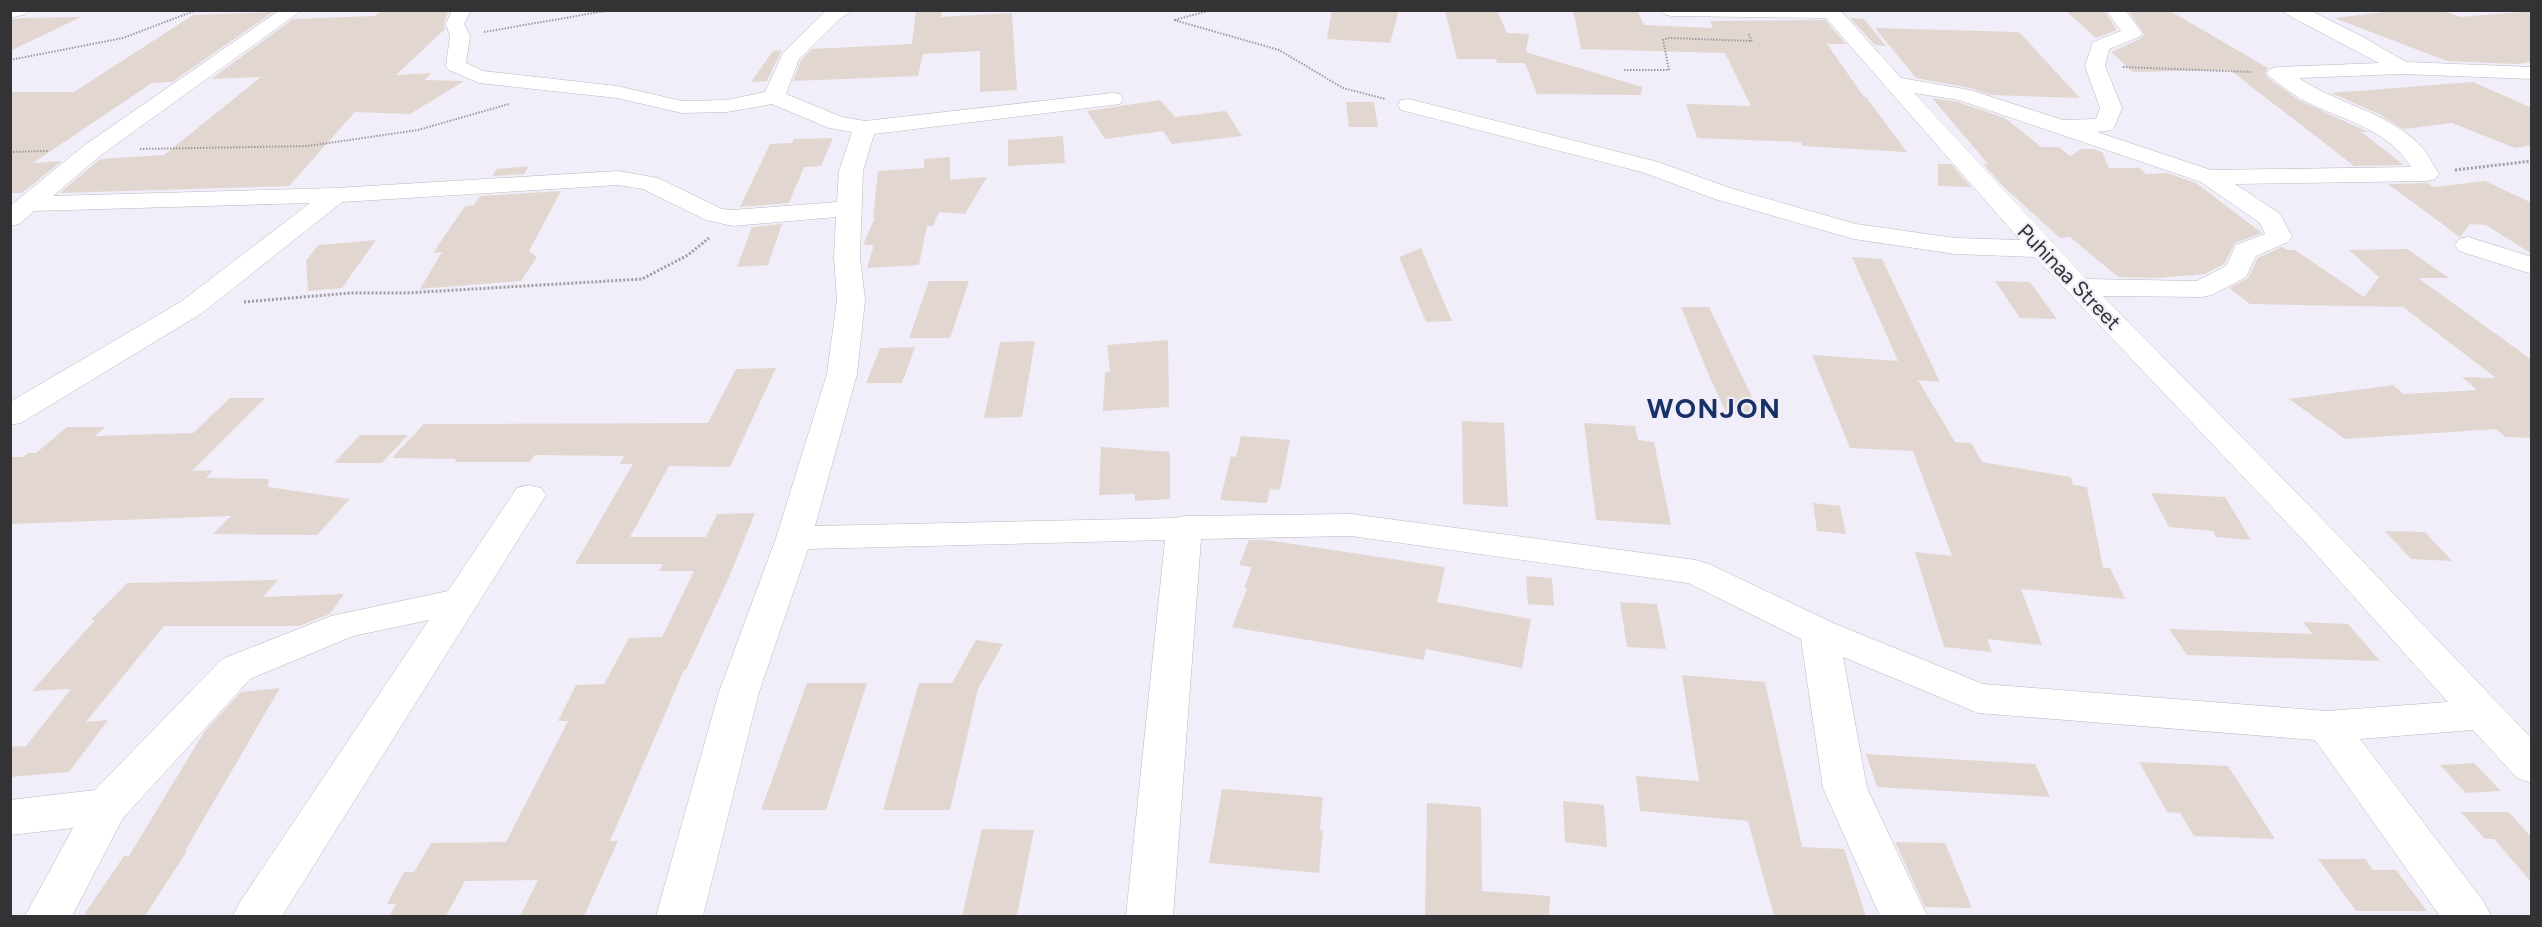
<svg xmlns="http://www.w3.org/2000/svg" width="2542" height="927" font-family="Figtree,sans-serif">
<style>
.building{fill:#e1d7d0}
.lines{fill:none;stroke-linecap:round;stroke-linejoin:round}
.minor-casing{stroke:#bbb8c2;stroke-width:1}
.path-far1{stroke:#9e9ca3;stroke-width:2;stroke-dasharray:1.5 1.5;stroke-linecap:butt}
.path{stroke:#9e9ca3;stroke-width:3;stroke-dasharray:2 2;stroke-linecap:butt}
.minor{fill:#fff;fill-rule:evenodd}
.labels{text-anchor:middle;stroke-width:4.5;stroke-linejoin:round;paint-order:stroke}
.street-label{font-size:21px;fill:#333235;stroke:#f2eef9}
.district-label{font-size:27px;font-weight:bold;letter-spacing:1.5px;fill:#183268;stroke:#f2eef9}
</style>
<rect width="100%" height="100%" fill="#f2eef9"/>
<!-- building -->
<path class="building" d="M 383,10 L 449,10 L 444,23 L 445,29 L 396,75 L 431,73 L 425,80 L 464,81 L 410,114 L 355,112 L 289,186 L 60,193 L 100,159 L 164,155 L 261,77 L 211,79 L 293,19 L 374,16 Z
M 916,10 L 942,10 L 941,17 L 1012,13 L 1017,90 L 980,92 L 980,51 L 923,54 L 918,76 L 793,81 L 801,60 L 812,49 L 912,44 Z
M 1332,10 L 1399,10 L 1390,43 L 1327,39 Z
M 1445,10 L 1497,10 L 1507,33 L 1529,34 L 1526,52 L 1642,87 L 1641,95 L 1537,94 L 1525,63 L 1497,63 L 1496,59 L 1457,59 Z
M 1573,10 L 1638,12 L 1644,25 L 1713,28 L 1710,21 L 1825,20 L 1846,44 L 1827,44 L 1864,97 L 1866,97 L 1907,152 L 1802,146 L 1801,142 L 1697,138 L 1686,104 L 1751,106 L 1725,53 L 1581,49 Z
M 2065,10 L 2104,10 L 2117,30 L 2096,38 Z
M 2128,10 L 2170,11 L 2268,68 L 2265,73 L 2268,78 L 2299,100 L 2368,132 L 2361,132 L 2404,165 L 2354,166 L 2230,70 L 2133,72 L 2111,52 L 2140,39 L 2144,34 Z
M 2401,10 L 2441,10 L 2460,17 L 2532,11 L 2532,62 L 2515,64 L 2447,61 L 2334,18 Z
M 273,12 L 172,82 L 152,83 L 33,163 L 62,161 L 22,193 L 10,193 L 10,92 L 74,92 L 193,15 Z
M 81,17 L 10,51 L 10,20 L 21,18 Z
M 1850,18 L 1864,19 L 1886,46 L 1875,45 Z
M 1875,28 L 2019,32 L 2080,98 L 1991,95 L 1970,88 L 1916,78 Z
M 782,50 L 767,81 L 751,82 L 773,51 Z
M 2473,82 L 2532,108 L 2532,145 L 2515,148 L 2452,123 L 2403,129 L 2379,114 L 2331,93 Z
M 1932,98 L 1958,102 L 2005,118 L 2041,147 L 2059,147 L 2070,156 L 2081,149 L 2093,149 L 2102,152 L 2109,168 L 2139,168 L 2146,174 L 2167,173 L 2196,183 L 2262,233 L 2235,243 L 2224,264 L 2205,274 L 2158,278 L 2118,277 L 2070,237 L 2060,238 L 2006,189 L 1983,164 L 1988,164 Z
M 1160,100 L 1175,117 L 1226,111 L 1242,136 L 1172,144 L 1163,131 L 1105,139 L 1087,111 Z
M 1346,102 L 1374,102 L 1378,127 L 1349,127 Z
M 1063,136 L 1065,163 L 1008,166 L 1008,140 Z
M 833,138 L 821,166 L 804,167 L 789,203 L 740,207 L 770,144 L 792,143 L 794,139 Z
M 950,157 L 950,180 L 987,177 L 965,214 L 939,212 L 933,226 L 927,226 L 919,265 L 867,268 L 874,245 L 863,245 L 875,217 L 873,217 L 878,171 L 924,168 L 924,159 Z
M 1938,164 L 1951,164 L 1971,187 L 1938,186 Z
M 529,166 L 524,174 L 492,176 L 497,169 Z
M 2485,181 L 2532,203 L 2532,254 L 2486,225 L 2470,224 L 2460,237 L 2388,184 L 2428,183 L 2433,187 Z
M 561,191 L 529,251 L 537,257 L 521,281 L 420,289 L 442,252 L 433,253 L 465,206 L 474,205 L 480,196 Z
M 782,224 L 768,265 L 737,267 L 752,227 Z
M 376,240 L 342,288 L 308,291 L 306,261 L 318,245 Z
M 2282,247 L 2287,250 L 2295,250 L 2364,297 L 2379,277 L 2349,250 L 2407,249 L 2449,278 L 2418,278 L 2532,360 L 2532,438 L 2505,437 L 2496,429 L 2345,439 L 2289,399 L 2393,385 L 2404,394 L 2477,390 L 2462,377 L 2496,378 L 2403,307 L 2250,304 L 2229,288 L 2248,278 L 2258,258 Z
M 1421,248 L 1452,321 L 1426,322 L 1399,257 Z
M 1852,257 L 1882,259 L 1940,382 L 1918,380 L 1955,442 L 1971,443 L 1982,462 L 2071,477 L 2073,485 L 2087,487 L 2103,568 L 2110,568 L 2125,599 L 2021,589 L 2042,645 L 1987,639 L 1992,652 L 1944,647 L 1915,552 L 1952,556 L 1913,451 L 1850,448 L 1812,355 L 1898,361 Z
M 929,281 L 969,281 L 950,338 L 909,338 Z
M 1995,281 L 2030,282 L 2057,319 L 2020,318 Z
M 1681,307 L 1709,307 L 1760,414 L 1727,414 L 1710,378 Z
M 1168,340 L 1169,407 L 1103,411 L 1105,372 L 1110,371 L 1107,345 Z
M 1035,341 L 1022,417 L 984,418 L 1000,342 Z
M 915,347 L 902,383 L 866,383 L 880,348 Z
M 776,368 L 730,467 L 669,466 L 630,537 L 706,537 L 717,514 L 755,513 L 730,575 L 686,670 L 684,670 L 610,841 L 618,841 L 584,916 L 520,916 L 538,880 L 465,881 L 446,916 L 389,916 L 396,904 L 387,904 L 404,872 L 414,872 L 431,843 L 506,842 L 568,721 L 558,721 L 576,685 L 604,684 L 629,638 L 662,637 L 694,571 L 659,571 L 663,564 L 575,564 L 633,464 L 620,464 L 624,456 L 535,455 L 530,462 L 454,462 L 457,459 L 392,458 L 424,424 L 708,423 L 736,369 Z
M 230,398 L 265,398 L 192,471 L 213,470 L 206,478 L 269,479 L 268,487 L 350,499 L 317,535 L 213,534 L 231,516 L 10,524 L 10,457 L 23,457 L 29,453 L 36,453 L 67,427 L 105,427 L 95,436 L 193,433 Z
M 1462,421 L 1504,423 L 1508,507 L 1463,504 Z
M 1584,423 L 1635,426 L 1638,440 L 1654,442 L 1671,525 L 1596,520 Z
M 360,435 L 408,435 L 382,463 L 334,463 Z
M 1241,436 L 1290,440 L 1280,490 L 1270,489 L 1267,503 L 1220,500 L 1231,456 L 1236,457 Z
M 1101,447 L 1170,452 L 1170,499 L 1135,501 L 1135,494 L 1099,495 Z
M 2151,493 L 2225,497 L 2251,540 L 2216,537 L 2213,531 L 2169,527 Z
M 1813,503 L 1840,506 L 1846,534 L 1817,531 Z
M 2385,531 L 2425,532 L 2452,561 L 2411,559 Z
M 1249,540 L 1266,540 L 1445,567 L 1437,602 L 1531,619 L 1522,668 L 1426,649 L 1424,660 L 1232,627 L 1247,589 L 1244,588 L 1252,567 L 1239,565 Z
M 1526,576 L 1552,578 L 1554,606 L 1528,604 Z
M 278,580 L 263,597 L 344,594 L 330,614 L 299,626 L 164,626 L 86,722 L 108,720 L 69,772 L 10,777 L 10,747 L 26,746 L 71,689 L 32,691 L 95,620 L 91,620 L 127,583 Z
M 1620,602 L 1657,604 L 1666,649 L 1627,647 Z
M 2303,622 L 2348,624 L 2380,661 L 2187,655 L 2169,629 L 2312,634 Z
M 976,640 L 1003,644 L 978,689 L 950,810 L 883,810 L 919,683 L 952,683 Z
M 1682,675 L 1765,682 L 1802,847 L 1844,849 L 1866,916 L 1774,916 L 1748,821 L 1640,811 L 1636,776 L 1699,781 Z
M 807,683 L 867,683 L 826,810 L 761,810 Z
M 280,688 L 185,851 L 187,851 L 145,916 L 83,916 L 124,856 L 129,856 L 204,732 L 241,692 Z
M 1866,754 L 2035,764 L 2050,797 L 1877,787 Z
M 2139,762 L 2228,766 L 2275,839 L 2194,836 L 2180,813 L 2167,812 Z
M 2474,763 L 2501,791 L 2466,793 L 2440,765 Z
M 1222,789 L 1323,797 L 1320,830 L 1323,830 L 1319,873 L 1209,863 Z
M 1563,801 L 1604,805 L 1607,847 L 1565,842 Z
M 1427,803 L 1481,807 L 1482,891 L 1550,896 L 1549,916 L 1425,916 Z
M 2461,812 L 2509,812 L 2532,838 L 2532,883 L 2494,839 L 2485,839 Z
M 982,829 L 1034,830 L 1017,916 L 962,916 Z
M 1895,842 L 1945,843 L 1972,908 L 1925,907 Z
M 2318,859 L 2365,859 L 2373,870 L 2396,870 L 2427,911 L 2356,911 Z"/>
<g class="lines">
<defs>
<path id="minor" d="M 10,10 L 28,10 L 26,14 L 10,18 Z
M 280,10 L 302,10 L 101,155 L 53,196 L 336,188 L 618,171 L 658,178 L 722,209 L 733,210 L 837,202 L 839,171 L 852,132 L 829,128 L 772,104 L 727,112 L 682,113 L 617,98 L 479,83 L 449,70 L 446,66 L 450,36 L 446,24 L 452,10 L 471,10 L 464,24 L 470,36 L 466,63 L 483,71 L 617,86 L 682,101 L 727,100 L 765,92 L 783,53 L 827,10 L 853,10 L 841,18 L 799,59 L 786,94 L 842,117 L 865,121 L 1112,93 L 1120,94 L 1123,99 L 1120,104 L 1112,105 L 874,134 L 863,171 L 860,257 L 865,300 L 857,374 L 815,526 L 1176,518 L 1184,516 L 1351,514 L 1696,560 L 1709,564 L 1833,623 L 1983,684 L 2327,711 L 2448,702 L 2306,543 L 2035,257 L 1955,254 L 1854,239 L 1715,199 L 1642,172 L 1401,110 L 1398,105 L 1401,100 L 1409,99 L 1658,162 L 1733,189 L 1856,224 L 1955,238 L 2020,240 L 1826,18 L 1671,16 L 1664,14 L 1662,10 L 1840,10 L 1901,78 L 1970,90 L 2063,120 L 2096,119 L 2100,108 L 2085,66 L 2093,42 L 2121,31 L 2106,10 L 2125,10 L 2142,33 L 2139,37 L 2109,49 L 2105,66 L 2122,108 L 2113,130 L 2097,132 L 2211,170 L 2411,167 C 2389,129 2342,120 2305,101 C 2293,95 2281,85 2270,77 L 2267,73 L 2270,69 L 2277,67 L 2379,63 L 2286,14 L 2284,10 L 2309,10 L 2363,37 L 2406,62 L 2532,67 L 2532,79 L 2402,74 L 2299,78 C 2337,104 2388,112 2421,146 C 2428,154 2433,165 2439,174 L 2435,179 L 2427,181 L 2235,184 L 2280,214 L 2292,237 L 2288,242 L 2256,256 L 2246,277 L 2212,295 L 2202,297 L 2103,296 L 2330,527 L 2532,739 L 2532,783 L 2517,778 L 2473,730 L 2360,739 L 2484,902 L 2491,916 L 2440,916 L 2315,740 L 1978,713 L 1843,657 L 1867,788 L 1927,916 L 1880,916 L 1823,788 L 1801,639 L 1688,583 L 1351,536 L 1201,539 L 1173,916 L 1126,916 L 1165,540 L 808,549 L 759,692 L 703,916 L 656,916 L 719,692 L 776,538 L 827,374 L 837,300 L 834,257 L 836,217 L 733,226 L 706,220 L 643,189 L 618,185 L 342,202 L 202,313 L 21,423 L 10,425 L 10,402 L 182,301 L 310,203 L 34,211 L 19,224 L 10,226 L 10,206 L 85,145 ZM 1914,93 L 1959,100 L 2201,182 L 2260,223 L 2265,234 L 2236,245 L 2226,266 L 2197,281 L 2086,279 Z
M 2468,237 L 2532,257 L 2532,274 L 2459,251 L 2455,245 L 2459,239 Z
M 529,485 L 541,488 L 546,495 L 282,916 L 233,916 L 240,902 L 429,620 L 353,636 L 250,679 L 123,818 L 72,916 L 25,916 L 73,828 L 10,835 L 10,800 L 95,790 L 222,659 L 331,616 L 448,591 L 517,488 Z"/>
</defs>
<!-- minor casing -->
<use href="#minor" class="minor-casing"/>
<!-- path-far1 -->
<path class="path-far1" d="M 1174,20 L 1279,50 L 1343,88 L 1385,99
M 1175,20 L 1211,10
M 484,32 L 611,10
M 10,60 L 123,38 L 194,11 L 208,10
M 2123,67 L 2251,72
M 1624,70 L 1669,70 L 1663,40 L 1669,38 L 1752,41 L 1748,33
M 140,149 L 308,146 L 418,130 L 509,104
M 10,152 L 49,151"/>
<!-- path -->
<path class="path" d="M 2455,170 L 2532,161
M 244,302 L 350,293 L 406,293 L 642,279 L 688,255 L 709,238"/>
<!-- minor -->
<use href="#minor" class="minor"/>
</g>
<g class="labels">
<!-- street labels -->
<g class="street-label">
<text transform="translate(2069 277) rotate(46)" y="7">Puhinaa Street</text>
</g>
<!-- district labels -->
<g class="district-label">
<text x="1714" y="418">WONJON</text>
</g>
</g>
<!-- border -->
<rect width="2542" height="927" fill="none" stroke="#333235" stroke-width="24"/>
</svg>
